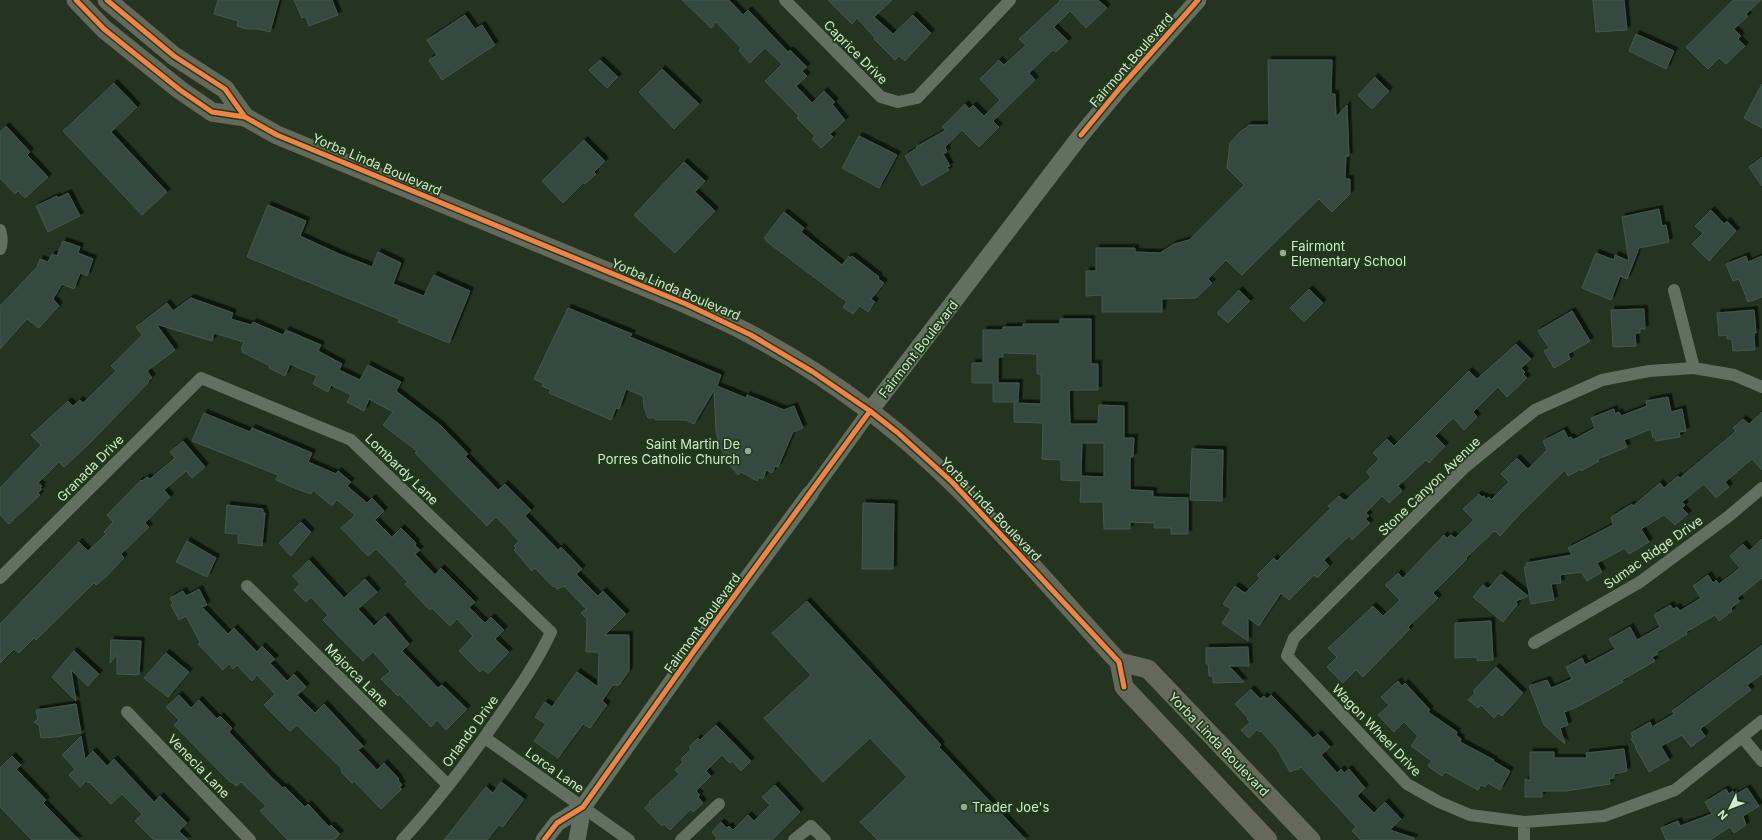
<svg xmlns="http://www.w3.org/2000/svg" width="1762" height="840" font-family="Inter,sans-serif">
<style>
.building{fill:#354a40;stroke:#43584e;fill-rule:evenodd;filter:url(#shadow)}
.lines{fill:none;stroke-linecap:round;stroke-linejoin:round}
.minor{stroke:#636f61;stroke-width:12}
.tertiary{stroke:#636f61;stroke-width:15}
.secondary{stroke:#636f61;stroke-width:17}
.primary{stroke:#65695c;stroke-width:19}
.cycleway-casing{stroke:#1f3c18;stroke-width:8}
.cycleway{stroke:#f48246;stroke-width:5}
.poi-dot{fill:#97a893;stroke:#1f3c18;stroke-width:1.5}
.labels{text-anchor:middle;stroke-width:3.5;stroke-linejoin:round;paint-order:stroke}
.street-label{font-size:13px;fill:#d5e6d1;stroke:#1f3c18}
.poi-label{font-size:13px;fill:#d5e6d1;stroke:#1f3c18;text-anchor:start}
</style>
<defs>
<filter id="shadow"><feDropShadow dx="3.5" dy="-3.5" stdDeviation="0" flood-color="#0009"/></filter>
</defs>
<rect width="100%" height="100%" fill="#243420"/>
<!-- building -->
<path class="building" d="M 218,0 L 279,0 L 270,32 L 258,29 L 247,29 L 237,26 L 238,21 L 214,14 Z
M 294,0 L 332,0 L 338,15 L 309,26 L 306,17 L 302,18 Z
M 682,0 L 729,0 L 743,15 L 748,10 L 788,52 L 790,50 L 807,67 L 802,71 L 807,76 L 796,86 L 812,103 L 824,91 L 835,102 L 832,104 L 845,120 L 830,134 L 833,137 L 821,148 L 812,139 L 815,136 L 797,118 L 799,116 L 765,81 L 782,64 L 765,48 L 750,63 L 739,51 L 741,48 L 716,22 L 711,28 Z
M 828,0 L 892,0 L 874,17 L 893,34 L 913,15 L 931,33 L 905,61 L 899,56 L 895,60 L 874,39 L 875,38 L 857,18 L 852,24 Z
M 1059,0 L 1098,0 L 1107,8 L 1086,28 L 1070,11 L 1054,27 L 1068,41 L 1056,52 L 1053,50 L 1029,73 L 1035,80 L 993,121 L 999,127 L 979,147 L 962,130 L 945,147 L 947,152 L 943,154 L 950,166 L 947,167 L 949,170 L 922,186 L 905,156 L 917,148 L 916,147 L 946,130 L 942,127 L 965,104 L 969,109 L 973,105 L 984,116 L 1000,100 L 980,79 L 999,60 L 1004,65 L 1026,45 L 1019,39 L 1060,1 Z
M 1593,0 L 1624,0 L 1627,30 L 1596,32 Z
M 1733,0 L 1761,0 L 1746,14 L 1748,16 L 1734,29 L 1741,36 L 1738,39 L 1745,46 L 1726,64 L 1719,58 L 1708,69 L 1686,47 Z
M 465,15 L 475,29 L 482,25 L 495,45 L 442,80 L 429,60 L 437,55 L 427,40 Z
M 1636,34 L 1674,51 L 1666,69 L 1629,51 Z
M 600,60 L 618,77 L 607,88 L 589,70 Z
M 1268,60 L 1332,60 L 1331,94 L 1335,94 L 1336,117 L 1347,105 L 1349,156 L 1346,156 L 1345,179 L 1350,179 L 1350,194 L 1332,212 L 1319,199 L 1242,275 L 1226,260 L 1208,279 L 1212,283 L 1196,298 L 1162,299 L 1162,312 L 1102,312 L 1102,295 L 1086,296 L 1086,271 L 1096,271 L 1096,248 L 1135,248 L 1135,252 L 1160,253 L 1174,244 L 1189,240 L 1244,185 L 1227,168 L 1230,143 L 1240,132 L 1249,125 L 1269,125 Z
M 662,69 L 699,104 L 674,129 L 639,92 Z
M 1375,77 L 1389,91 L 1372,109 L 1358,95 Z
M 114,83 L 137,107 L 111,132 L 167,192 L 142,215 L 63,131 Z
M 1762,84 L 1762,128 L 1744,118 Z
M 6,126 L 30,152 L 27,155 L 48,177 L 25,198 L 18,191 L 15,194 L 0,178 L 0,132 Z
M 859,136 L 897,155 L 879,188 L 842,168 Z
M 584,140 L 605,161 L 594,172 L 596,174 L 585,184 L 584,182 L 563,203 L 542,181 Z
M 1762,157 L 1762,186 L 1749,167 Z
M 684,162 L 705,181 L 695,192 L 715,211 L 675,253 L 634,215 Z
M 68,193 L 80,216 L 48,232 L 36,206 L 57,196 L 58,198 Z
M 268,205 L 306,221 L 300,236 L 339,254 L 372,267 L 378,252 L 401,263 L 393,284 L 424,296 L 434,275 L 470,291 L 449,343 L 398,322 L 399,319 L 247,257 Z
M 1659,209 L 1662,226 L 1666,225 L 1669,242 L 1639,248 L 1627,279 L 1620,276 L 1611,300 L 1582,288 L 1596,253 L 1614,260 L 1615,255 L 1629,261 L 1622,217 Z
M 1711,210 L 1724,224 L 1727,221 L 1736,231 L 1709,261 L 1692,244 L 1703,233 L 1695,226 Z
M 784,212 L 804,228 L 801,232 L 842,265 L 849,256 L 850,258 L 852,256 L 879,277 L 878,279 L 884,283 L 871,299 L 875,302 L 868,312 L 860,306 L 853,314 L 843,307 L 847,302 L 766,241 L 766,240 L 764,238 Z
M 63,241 L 80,247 L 78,253 L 93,259 L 87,276 L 80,273 L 74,289 L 62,284 L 53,299 L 59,306 L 39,328 L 27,319 L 0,349 L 0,306 L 37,267 L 40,259 L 48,262 L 52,254 L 57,256 Z
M 1746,256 L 1748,262 L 1762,256 L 1762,297 L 1748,302 L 1739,279 L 1733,281 L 1726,264 Z
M 1309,289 L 1323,303 L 1304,322 L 1290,308 Z
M 1239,290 L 1250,301 L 1228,323 L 1217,313 Z
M 191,298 L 233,313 L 231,319 L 251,325 L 253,322 L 283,335 L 286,330 L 321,345 L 318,351 L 342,364 L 339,370 L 360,380 L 368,365 L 401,382 L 396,391 L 440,425 L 468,454 L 465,456 L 498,490 L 505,484 L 531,510 L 525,516 L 558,550 L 561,547 L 582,569 L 576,574 L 598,596 L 603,591 L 626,614 L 605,635 L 629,635 L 629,671 L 619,685 L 613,685 L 602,701 L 607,705 L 590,728 L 583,724 L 558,758 L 534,741 L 546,724 L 535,717 L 545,702 L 552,707 L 577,672 L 598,687 L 599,652 L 586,652 L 587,619 L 581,613 L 586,609 L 564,586 L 557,589 L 554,586 L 553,587 L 535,568 L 532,571 L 514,550 L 516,548 L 514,546 L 519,541 L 496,517 L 487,526 L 415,453 L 417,451 L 383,425 L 393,412 L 369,399 L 364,411 L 347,402 L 351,395 L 331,385 L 328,392 L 313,384 L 317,376 L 290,364 L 285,376 L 269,368 L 270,366 L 242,352 L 243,350 L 241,349 L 244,342 L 214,333 L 212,341 L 156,324 L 175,350 L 147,371 L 152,378 L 148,381 L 149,382 L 90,443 L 64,467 L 59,462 L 38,483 L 42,486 L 40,488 L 42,489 L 38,493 L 40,495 L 24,510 L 9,524 L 0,515 L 0,488 L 41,445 L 31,435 L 68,401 L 73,406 L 80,400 L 83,403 L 116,371 L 111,366 L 142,335 L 136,327 L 167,303 L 173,311 Z
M 568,308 L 632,334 L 630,337 L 721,375 L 717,386 L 746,398 L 747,395 L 784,410 L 794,406 L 803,428 L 793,432 L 778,467 L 775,466 L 772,473 L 766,470 L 763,479 L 759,477 L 757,481 L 741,472 L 738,475 L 729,464 L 720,447 L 716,432 L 714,390 L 694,424 L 686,420 L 655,420 L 655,418 L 648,418 L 644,407 L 643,396 L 626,389 L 619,409 L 616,408 L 611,420 L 549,393 L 551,390 L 542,386 L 543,383 L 534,379 Z
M 1644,309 L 1645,329 L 1640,329 L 1640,333 L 1635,333 L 1636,346 L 1613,347 L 1611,310 Z
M 1754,310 L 1756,333 L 1754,333 L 1755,350 L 1733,351 L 1732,339 L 1727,339 L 1727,335 L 1719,336 L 1717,313 Z
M 1572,311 L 1590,341 L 1568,354 L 1570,359 L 1554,368 L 1544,351 L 1549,348 L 1538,331 Z
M 1060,319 L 1091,319 L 1091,364 L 1098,364 L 1098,390 L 1069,390 L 1070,424 L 1098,424 L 1099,405 L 1124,406 L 1124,438 L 1134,438 L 1133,457 L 1130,457 L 1130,490 L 1153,491 L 1153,497 L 1188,498 L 1188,534 L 1171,534 L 1171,528 L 1154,528 L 1155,523 L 1130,522 L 1130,529 L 1104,529 L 1103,502 L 1080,502 L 1081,481 L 1061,480 L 1061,460 L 1042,459 L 1043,423 L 1014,422 L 1014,403 L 1041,404 L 1041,374 L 1037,374 L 1037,354 L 1003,353 L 1003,357 L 998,357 L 998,383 L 1019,383 L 1018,402 L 993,402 L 993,383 L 972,383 L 972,363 L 983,363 L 983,330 L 1003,330 L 1003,327 L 1023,327 L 1023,324 L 1060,324 ZM 1082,443 L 1104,443 L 1104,477 L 1081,476 Z
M 1516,344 L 1531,359 L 1521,368 L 1525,372 L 1523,374 L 1527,378 L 1507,397 L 1498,387 L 1473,412 L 1477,417 L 1464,430 L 1453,418 L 1435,436 L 1445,446 L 1429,463 L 1426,460 L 1398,486 L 1402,491 L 1389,503 L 1382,496 L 1366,513 L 1369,516 L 1365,519 L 1370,523 L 1352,540 L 1349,536 L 1324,560 L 1329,566 L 1317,578 L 1314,575 L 1289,600 L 1281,593 L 1259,626 L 1248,618 L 1248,641 L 1222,623 L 1231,609 L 1223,604 L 1235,586 L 1245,593 L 1260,578 L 1257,575 L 1274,558 L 1277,561 L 1331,508 L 1328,506 L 1339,496 L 1344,500 L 1346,500 L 1371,477 L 1366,472 L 1379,459 L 1373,453 L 1387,439 L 1394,446 L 1469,371 L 1477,379 Z
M 1668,397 L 1671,412 L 1682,409 L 1686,431 L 1679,432 L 1680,437 L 1656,441 L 1655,437 L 1653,438 L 1651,429 L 1624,440 L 1627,447 L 1598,459 L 1599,461 L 1581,471 L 1581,469 L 1568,476 L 1565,470 L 1522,512 L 1500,536 L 1495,531 L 1493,532 L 1466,558 L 1467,559 L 1433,593 L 1438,598 L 1408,627 L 1410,629 L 1363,677 L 1356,670 L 1343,683 L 1327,667 L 1337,657 L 1328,648 L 1373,606 L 1383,616 L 1400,600 L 1385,585 L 1398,573 L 1403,578 L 1444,535 L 1447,538 L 1451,535 L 1455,538 L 1474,520 L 1463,509 L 1479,494 L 1482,497 L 1484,496 L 1486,499 L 1489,497 L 1491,500 L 1509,482 L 1501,474 L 1517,458 L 1528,469 L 1547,450 L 1543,441 L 1564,430 L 1568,438 L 1571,437 L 1573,440 L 1595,428 L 1591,418 L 1614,409 L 1615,414 L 1619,412 L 1621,416 L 1647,406 L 1646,401 Z
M 1762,412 L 1762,470 L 1752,459 L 1725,482 L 1729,487 L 1716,498 L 1704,484 L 1682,502 L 1685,505 L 1682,508 L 1688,514 L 1675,525 L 1664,515 L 1641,529 L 1649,542 L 1629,554 L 1625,548 L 1597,563 L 1602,572 L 1587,581 L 1581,572 L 1560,575 L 1561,583 L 1551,584 L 1554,600 L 1531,604 L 1524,567 L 1527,567 L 1526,563 L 1572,555 L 1568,548 L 1613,525 L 1611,517 L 1632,504 L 1633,506 L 1660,483 L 1664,488 L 1678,476 L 1680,478 L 1736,431 L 1733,428 L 1743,419 L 1749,424 Z
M 204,413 L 250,432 L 252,428 L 312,453 L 308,462 L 336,474 L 338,471 L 351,482 L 347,486 L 367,503 L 372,498 L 384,511 L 375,520 L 392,537 L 401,528 L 416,543 L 415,545 L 420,550 L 415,554 L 435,575 L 441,568 L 475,602 L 469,607 L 485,623 L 491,617 L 504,630 L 495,639 L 509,652 L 488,674 L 483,669 L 480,672 L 459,651 L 473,636 L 457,619 L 450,626 L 432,608 L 430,610 L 424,604 L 405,584 L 408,582 L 376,549 L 368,556 L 341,528 L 355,515 L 337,500 L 332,506 L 313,490 L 311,494 L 297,489 L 276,480 L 278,475 L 192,441 Z
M 183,441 L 205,467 L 192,478 L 186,471 L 164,490 L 170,497 L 145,523 L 149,527 L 121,554 L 124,558 L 107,576 L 96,585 L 94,583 L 36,640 L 34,638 L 19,653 L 14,649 L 0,663 L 0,624 L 79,542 L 88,551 L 106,534 L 104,532 L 113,522 L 107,515 L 141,480 L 142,481 L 147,477 L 150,479 L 175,458 L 170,452 Z
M 1192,449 L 1223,450 L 1222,501 L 1190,500 Z
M 863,503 L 894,504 L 893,569 L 862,569 Z
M 227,505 L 263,509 L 263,513 L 265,513 L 262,546 L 238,543 L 238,534 L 225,533 Z
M 301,522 L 311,532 L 291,556 L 279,543 Z
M 1762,539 L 1762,578 L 1737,598 L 1740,601 L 1731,608 L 1732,611 L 1719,621 L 1715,615 L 1686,632 L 1687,634 L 1657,652 L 1658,654 L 1652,657 L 1655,661 L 1622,680 L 1623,682 L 1575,708 L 1564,712 L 1568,725 L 1560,728 L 1565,744 L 1544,725 L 1529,686 L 1547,680 L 1551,688 L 1572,679 L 1566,667 L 1582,658 L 1585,665 L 1615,649 L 1609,639 L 1630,627 L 1637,640 L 1660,627 L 1654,615 L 1670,605 L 1673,609 L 1677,607 L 1680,611 L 1701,598 L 1693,586 L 1708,575 L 1713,583 L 1716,580 L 1719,584 L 1740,568 L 1730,556 L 1743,544 L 1749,551 Z
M 187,541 L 216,558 L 207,577 L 176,562 Z
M 309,560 L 344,598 L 365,579 L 377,592 L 358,609 L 374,626 L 385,616 L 409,644 L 402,651 L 438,688 L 442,685 L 467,709 L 446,730 L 437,720 L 431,727 L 399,694 L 398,696 L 381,679 L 390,671 L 373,652 L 363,661 L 323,620 L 328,615 L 311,597 L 306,602 L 294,590 L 300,584 L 293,576 Z
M 1501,574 L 1528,596 L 1516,601 L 1517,605 L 1503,622 L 1473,597 L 1483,585 L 1487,588 L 1489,588 Z
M 199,589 L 207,605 L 202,607 L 228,634 L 234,628 L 257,652 L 262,646 L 275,659 L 270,663 L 287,681 L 294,674 L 306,687 L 297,695 L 315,713 L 324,704 L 363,746 L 358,750 L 377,770 L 384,763 L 399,779 L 398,780 L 402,785 L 399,787 L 402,789 L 381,809 L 354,781 L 352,783 L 342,773 L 341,768 L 297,725 L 290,731 L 264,705 L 275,694 L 257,675 L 252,681 L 237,665 L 233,669 L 229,664 L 223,670 L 198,644 L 200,642 L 186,616 L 179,620 L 171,605 L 173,603 L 170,598 L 183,591 L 186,596 Z
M 807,601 L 941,745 L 939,747 L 1026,840 L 878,840 L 860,822 L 907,777 L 870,738 L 823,782 L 764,718 L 811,675 L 772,633 Z
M 1491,621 L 1493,660 L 1477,661 L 1477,657 L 1455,658 L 1455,623 Z
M 111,640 L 141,641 L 139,675 L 117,674 L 117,655 L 110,663 Z
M 1762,645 L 1762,674 L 1747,685 L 1751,690 L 1700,729 L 1705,736 L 1691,747 L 1682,735 L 1661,746 L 1669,760 L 1649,772 L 1635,747 L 1636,747 L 1631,739 L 1633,738 L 1631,733 L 1650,722 L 1652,727 L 1674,714 L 1672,711 Z
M 1248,647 L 1249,666 L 1229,666 L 1244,682 L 1213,683 L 1213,676 L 1209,676 L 1208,664 L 1206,664 L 1206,648 Z
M 74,651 L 99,674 L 88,686 L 71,670 L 76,701 L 52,677 Z
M 166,653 L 189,672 L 168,697 L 144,678 Z
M 1496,667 L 1523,693 L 1502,716 L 1498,713 L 1494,718 L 1481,705 L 1478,708 L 1468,700 L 1475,693 L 1473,691 Z
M 1398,681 L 1402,686 L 1405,683 L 1430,710 L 1428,712 L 1457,732 L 1456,735 L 1461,739 L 1460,742 L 1494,760 L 1493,761 L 1510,771 L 1500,790 L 1488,783 L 1485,787 L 1481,785 L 1478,790 L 1445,772 L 1442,776 L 1428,766 L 1432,761 L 1411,746 L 1418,736 L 1404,722 L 1394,732 L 1378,715 L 1389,705 L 1381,697 Z
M 1251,689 L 1260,699 L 1264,696 L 1267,699 L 1271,695 L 1313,738 L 1318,734 L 1330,747 L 1321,755 L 1337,773 L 1341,769 L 1344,773 L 1349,769 L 1365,788 L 1357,796 L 1374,813 L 1385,802 L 1401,819 L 1390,830 L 1414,838 L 1414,840 L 1361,840 L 1352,831 L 1356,827 L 1301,767 L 1298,770 L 1297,769 L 1290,772 L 1277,749 L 1261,731 L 1260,732 L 1257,730 L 1249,738 L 1241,730 L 1250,722 L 1247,719 L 1248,718 L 1235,704 Z
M 179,695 L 191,708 L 199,700 L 217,719 L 220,716 L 232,728 L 229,732 L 272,778 L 283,788 L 285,787 L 305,807 L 308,804 L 329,827 L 331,825 L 340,834 L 334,840 L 288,840 L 260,811 L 266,806 L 241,782 L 236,786 L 232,782 L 231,783 L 174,725 L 179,720 L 166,707 Z
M 76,704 L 81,733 L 56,737 L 41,738 L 39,725 L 34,722 L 38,719 L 36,710 Z
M 716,725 L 751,761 L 741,771 L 732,761 L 730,763 L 722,755 L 706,771 L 711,776 L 696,791 L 700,795 L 698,797 L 703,803 L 693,812 L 691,809 L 670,830 L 664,824 L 662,826 L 645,808 L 650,803 L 649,802 L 679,774 L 675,770 L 683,762 L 681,759 L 691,749 L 689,747 L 698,738 L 700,740 Z
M 81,736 L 85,759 L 93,751 L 107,766 L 114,759 L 154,802 L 160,796 L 187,823 L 179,831 L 188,840 L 154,840 L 135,821 L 142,814 L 122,794 L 111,804 L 89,782 L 89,783 L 86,781 L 80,787 L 69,775 L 75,769 L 62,755 Z
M 1624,749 L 1627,771 L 1614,774 L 1614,778 L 1609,779 L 1610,784 L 1567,791 L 1542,791 L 1542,797 L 1525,797 L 1525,779 L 1530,781 L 1530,752 L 1554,752 L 1554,758 L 1587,758 L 1586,753 Z
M 12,756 L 21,765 L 16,769 L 46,800 L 43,803 L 79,840 L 32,840 L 0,807 L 0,768 Z
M 501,782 L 524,799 L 503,827 L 499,825 L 487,840 L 444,840 L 486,787 L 493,793 Z
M 775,785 L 800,812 L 772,840 L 715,840 L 717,838 L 712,832 L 721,822 L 727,828 L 729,826 L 733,830 L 748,815 L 754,821 L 770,805 L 762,797 Z
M 1747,788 L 1759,806 L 1743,816 L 1746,825 L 1734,833 L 1730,827 L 1710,840 L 1666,840 L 1661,828 L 1678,821 L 1680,826 L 1712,814 L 1705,802 L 1726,789 L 1729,794 L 1733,791 L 1735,795 Z"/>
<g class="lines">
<!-- minor -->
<path class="minor" d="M 785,0 L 881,97 L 898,102 L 917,98 L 1010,0
M 0,230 C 2,237 3,243 0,249
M 1674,290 L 1694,368
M 1762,387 L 1734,375 L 1694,368 L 1649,371 L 1602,380 L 1535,410 L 1465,467 L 1294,638 L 1287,656 L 1407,784 L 1439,802 L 1470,815 L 1524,822 L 1604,816 L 1675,790 L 1762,721
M 0,578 L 201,378 L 351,440 L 551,632 C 537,662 519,688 500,715 C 470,759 438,801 402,840
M 247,586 L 448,785
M 1534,643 L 1640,582 L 1729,516 L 1762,488
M 127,712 L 250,840
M 1742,737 L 1762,761
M 485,738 L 629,840
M 1524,822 L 1524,840
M 681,840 L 719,804
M 794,840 L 811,826 L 825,840"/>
<!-- tertiary -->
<path class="tertiary" d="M 810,494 L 870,411"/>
<!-- secondary -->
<path class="secondary" d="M 870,411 L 1081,135 L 1120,88 L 1198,0
M 544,840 L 557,823 L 583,807 L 694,651 L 810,494
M 577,840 L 583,807"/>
<!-- primary -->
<path class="primary" d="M 76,0 L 104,29 L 180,90 L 212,112 L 245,117 L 277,135 L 686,304 C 706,313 727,322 746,332 C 790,355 832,382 871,412 C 965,483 1039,576 1119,662 L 1124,687 L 1268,840
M 107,0 L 174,56 L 225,89 L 245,117
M 1119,662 L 1148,669 L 1311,840"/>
<defs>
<path id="cycleway" d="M 76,0 L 104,29 L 180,90 L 212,112 L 245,117 L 277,135 L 686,304 L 751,335 L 813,372 L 870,411 L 898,433 L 952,482 L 1119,662 L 1124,687
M 107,0 L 174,56 L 225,89 L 245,117
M 1081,135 L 1120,88 L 1198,0
M 544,840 L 557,823 L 583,807 L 694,651 L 870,411"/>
</defs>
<!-- cycleway casing -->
<use href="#cycleway" class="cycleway-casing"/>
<!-- cycleway -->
<use href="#cycleway" class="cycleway"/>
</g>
<!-- markers -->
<g class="poi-dot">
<circle cx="1283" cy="253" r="4"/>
<circle cx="748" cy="451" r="4"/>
<circle cx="964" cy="807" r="4"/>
</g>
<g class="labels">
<!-- street labels -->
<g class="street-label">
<text transform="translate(856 52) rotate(45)" y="5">Caprice Drive</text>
<text transform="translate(1131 60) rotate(-49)" y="5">Fairmont Boulevard</text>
<text transform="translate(377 164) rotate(23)" y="5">Yorba Linda Boulevard</text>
<text transform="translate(676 289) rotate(23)" y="5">Yorba Linda Boulevard</text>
<text transform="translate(918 349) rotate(-52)" y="5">Fairmont Boulevard</text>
<text transform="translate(90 468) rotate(-45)" y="5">Granada Drive</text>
<text transform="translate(402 469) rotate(44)" y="5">Lombardy Lane</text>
<text transform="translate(1429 486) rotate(-44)" y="5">Stone Canyon Avenue</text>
<text transform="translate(991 509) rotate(46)" y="5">Yorba Linda Boulevard</text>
<text transform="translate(1653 552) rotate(-35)" y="5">Sumac Ridge Drive</text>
<text transform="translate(702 623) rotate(-54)" y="5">Fairmont Boulevard</text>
<text transform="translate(357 675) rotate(45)" y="5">Majorca Lane</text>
<text transform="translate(1377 730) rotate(46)" y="5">Wagon Wheel Drive</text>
<text transform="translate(470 731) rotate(-54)" y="5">Orlando Drive</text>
<text transform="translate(1219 744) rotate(46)" y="5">Yorba Linda Boulevard</text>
<text transform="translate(199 766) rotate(46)" y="5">Venecia Lane</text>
<text transform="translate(555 770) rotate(35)" y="5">Lorca Lane</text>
</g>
<!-- poi labels -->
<g class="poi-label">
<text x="1291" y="251">Fairmont<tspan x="1291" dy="15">Elementary School</tspan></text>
<text x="740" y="449" text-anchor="end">Saint Martin De<tspan x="740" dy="15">Porres Catholic Church</tspan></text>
<text x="972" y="812">Trader Joe's</text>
</g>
</g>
<!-- north arrow -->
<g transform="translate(1730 808) rotate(227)" stroke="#1f3c18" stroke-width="3" paint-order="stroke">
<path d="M0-3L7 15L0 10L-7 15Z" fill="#d5e6d1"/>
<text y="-6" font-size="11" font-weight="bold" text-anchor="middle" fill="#d5e6d1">N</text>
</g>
</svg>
